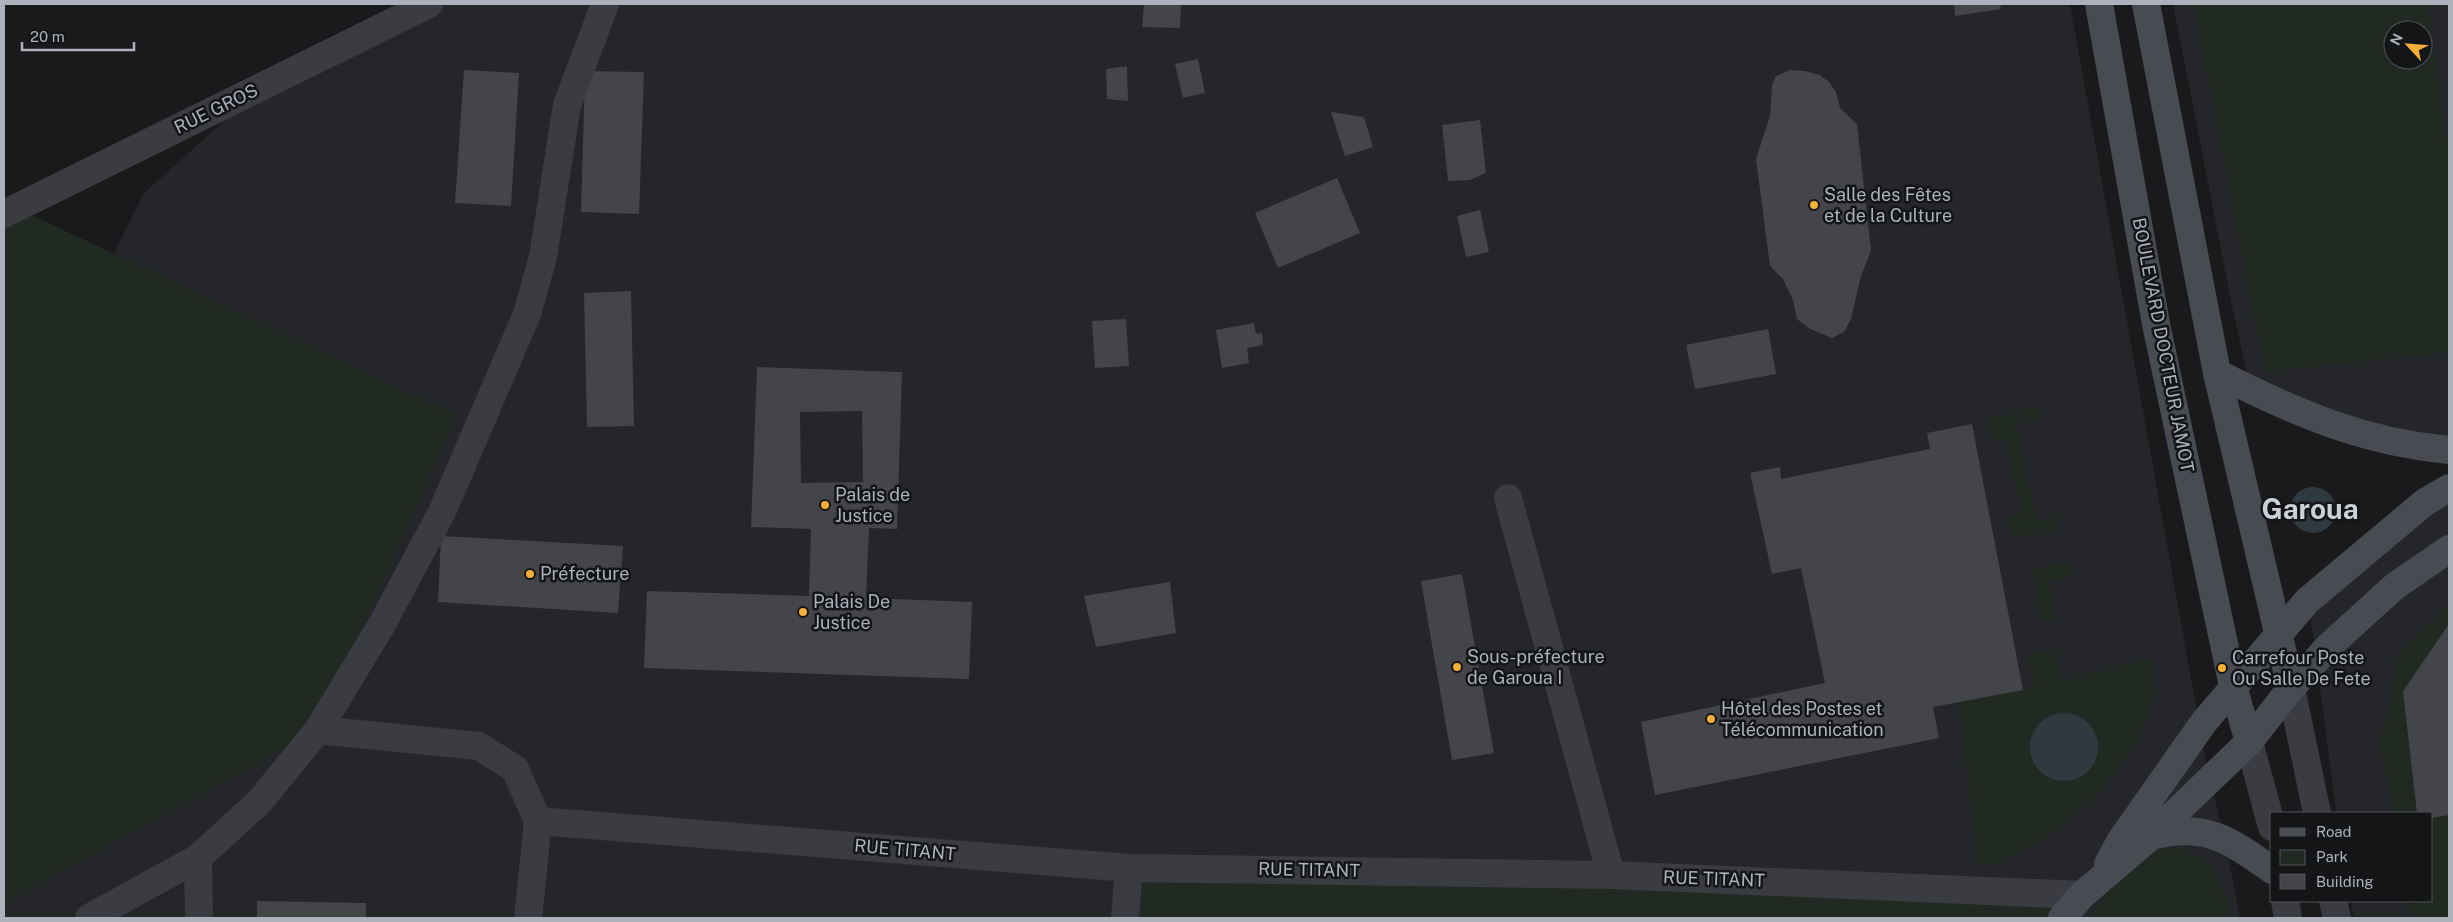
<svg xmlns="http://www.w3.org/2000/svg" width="2453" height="922" font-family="'Public Sans',sans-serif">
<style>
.built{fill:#252629;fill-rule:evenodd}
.green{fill:#212a22;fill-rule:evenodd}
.water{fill:#2f3940}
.building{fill:#444549;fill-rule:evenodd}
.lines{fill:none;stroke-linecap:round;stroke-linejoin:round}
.street{stroke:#3a3c41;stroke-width:28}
.secondary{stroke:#484b51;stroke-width:28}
.poi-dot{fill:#f4af39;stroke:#141517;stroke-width:2}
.labels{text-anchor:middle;stroke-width:5;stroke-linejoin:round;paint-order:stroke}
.street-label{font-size:18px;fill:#acb1bb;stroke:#141517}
.poi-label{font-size:18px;fill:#acb1bb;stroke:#141517;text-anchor:start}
.town-label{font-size:28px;font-weight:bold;fill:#cdd0d7;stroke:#141517}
</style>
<rect width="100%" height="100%" fill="#1a1a1c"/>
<!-- built -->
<path class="built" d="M 402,4 L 2070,4 L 2206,762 L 2226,846 L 2240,918 L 4,918 L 4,474 L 144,193 L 293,59 Z
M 2173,4 L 2449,4 L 2449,450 L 2251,390 L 2233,311 ZM 2393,30 L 2423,30 L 2423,60 L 2393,60 Z
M 2449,488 L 2449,918 L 2354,918 L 2351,901 L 2432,901 L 2432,813 L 2336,813 L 2315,647 L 2307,601 Z"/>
<!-- green -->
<path class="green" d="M 2193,4 L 2428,4 L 2449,154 L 2449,352 L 2265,372 ZM 2393,30 L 2423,30 L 2423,60 L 2393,60 Z
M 4,202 L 456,415 L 318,730 L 4,903 Z
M 2040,406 L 2042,418 L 2016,423 L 2036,521 L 2057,517 L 2060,529 L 2013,539 L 2008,517 L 2021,513 L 2006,439 L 1993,441 L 1988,418 Z
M 2072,562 L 2074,576 L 2048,581 L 2054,618 L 2041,620 L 2032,570 Z
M 2449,605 L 2449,918 L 2411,918 L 2408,901 L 2432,901 L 2432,813 L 2393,813 L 2380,744 L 2400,651 Z
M 2056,649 L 2063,680 L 2154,658 L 2154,691 L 2140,740 L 2091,803 L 2043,840 L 1998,864 L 1976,864 L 1960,702 L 2034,686 L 2028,655 Z
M 2164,848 C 2210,849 2223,877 2230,918 L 2089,918 C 2109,893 2131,858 2164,848 Z
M 1129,868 L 2070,898 L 2054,918 L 1125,918 Z"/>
<!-- water -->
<path class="water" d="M2290 510a23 23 0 1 1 46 0a23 23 0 1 1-46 0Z
M2030 747a34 34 0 1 1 68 0a34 34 0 1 1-68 0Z"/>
<!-- building -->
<path class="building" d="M 1144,4 L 1181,4 L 1180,28 L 1142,27 Z
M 1954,4 L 2000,4 L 2001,9 L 1955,16 Z
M 1198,59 L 1205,93 L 1183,98 L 1175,64 Z
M 1127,66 L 1128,101 L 1107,99 L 1106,69 Z
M 464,70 L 519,73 L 511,206 L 455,203 Z
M 1790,70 L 1805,71 L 1820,75 L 1829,82 L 1836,92 L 1840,108 L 1857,124 L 1871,251 L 1861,276 L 1851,319 L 1844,332 L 1832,338 L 1810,329 L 1797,319 L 1793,300 L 1783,279 L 1770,266 L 1756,159 L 1770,116 L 1772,85 L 1776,76 Z
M 585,71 L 644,72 L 639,214 L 581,212 Z
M 1331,112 L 1364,117 L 1373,147 L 1345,156 Z
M 1480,120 L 1486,173 L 1470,180 L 1448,181 L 1442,125 Z
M 1337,178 L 1360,233 L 1278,268 L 1255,213 Z
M 1480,210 L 1489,252 L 1466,257 L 1457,216 Z
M 631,291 L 634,426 L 587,427 L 584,293 Z
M 1126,319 L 1129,366 L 1095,368 L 1092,321 Z
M 1254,323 L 1256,334 L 1262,333 L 1263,345 L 1247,348 L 1249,363 L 1222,368 L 1216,330 Z
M 1768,329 L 1776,374 L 1695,389 L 1686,345 Z
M 757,367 L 902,372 L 897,529 L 869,528 L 866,598 L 972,602 L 969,679 L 644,668 L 647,591 L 809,596 L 811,529 L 751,527 ZM 862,411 L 863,482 L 801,483 L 800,412 Z
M 1972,424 L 2023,690 L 1933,707 L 1939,738 L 1655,795 L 1641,722 L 1825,683 L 1801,568 L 1772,574 L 1750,473 L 1780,467 L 1781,479 L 1930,449 L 1927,433 Z
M 441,536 L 623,546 L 618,613 L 438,602 Z
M 1462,574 L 1494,753 L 1452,760 L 1421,581 Z
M 1170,582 L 1176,633 L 1096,647 L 1084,596 Z
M 2449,624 L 2449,815 L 2432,818 L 2432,813 L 2417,813 L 2403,691 Z
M 257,901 L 366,903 L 366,918 L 257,918 Z"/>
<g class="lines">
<!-- street -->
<path class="street" d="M 4,214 L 429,4
M 1508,498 L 1611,875
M 2291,688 L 2317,813
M 318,730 L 479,746 L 515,769 L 538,821 L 528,918
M 2249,742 L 2272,827
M 538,821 L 1129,868 L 1611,875 L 2082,895
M 198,858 L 199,918
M 2285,901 L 2288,918
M 2333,901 L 2337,918
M 89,918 L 198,858 L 260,801 L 318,730 L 381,626 L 442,512 L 527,314 L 543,257 L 567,105 L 605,4
M 1125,918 L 1129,868"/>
<!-- secondary -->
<path class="secondary" d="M 2099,4 L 2156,324 L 2233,686 L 2249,742
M 2146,4 L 2217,373 L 2291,688
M 2217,373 C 2294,412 2362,442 2449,450
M 2151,836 C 2206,822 2229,840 2272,870
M 2108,864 L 2121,840 L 2204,722 L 2307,601 L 2425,502 L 2449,488
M 2062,918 L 2082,895 L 2151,836 L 2249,742 L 2291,688 L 2329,646 L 2395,586 L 2449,549"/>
</g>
<!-- markers -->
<g class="poi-dot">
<circle cx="1814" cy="205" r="5"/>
<circle cx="825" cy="505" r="5"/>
<circle cx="530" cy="574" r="5"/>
<circle cx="803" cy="612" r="5"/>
<circle cx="1457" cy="667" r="5"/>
<circle cx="2222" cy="668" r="5"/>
<circle cx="1711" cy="719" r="5"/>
</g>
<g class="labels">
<!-- street labels -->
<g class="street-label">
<text transform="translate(216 109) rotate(-26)" y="6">RUE GROS</text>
<text transform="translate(2163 345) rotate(79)" y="6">BOULEVARD DOCTEUR JAMOT</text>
<text transform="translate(905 850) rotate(5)" y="6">RUE TITANT</text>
<text transform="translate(1309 870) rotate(1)" y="6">RUE TITANT</text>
<text transform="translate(1714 879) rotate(2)" y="6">RUE TITANT</text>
</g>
<!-- poi labels -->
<g class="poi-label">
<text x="1824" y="201">Salle des Fêtes<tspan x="1824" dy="21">et de la Culture</tspan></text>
<text x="835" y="501">Palais de<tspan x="835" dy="21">Justice</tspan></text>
<text x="540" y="580">Préfecture</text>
<text x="813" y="608">Palais De<tspan x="813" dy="21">Justice</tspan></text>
<text x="1467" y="663">Sous-préfecture<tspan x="1467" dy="21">de Garoua I</tspan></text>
<text x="2232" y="664">Carrefour Poste<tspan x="2232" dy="21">Ou Salle De Fete</tspan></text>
<text x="1721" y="715">Hôtel des Postes et<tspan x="1721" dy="21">Télécommunication</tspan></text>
</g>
<!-- town labels -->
<g class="town-label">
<text x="2310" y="519">Garoua</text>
</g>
</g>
<!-- border -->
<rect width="2453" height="922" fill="none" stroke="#acb1bb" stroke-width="10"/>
<!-- legend -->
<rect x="2270" y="812" width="162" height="90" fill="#141517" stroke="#515359"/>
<rect x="2280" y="828" width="25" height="8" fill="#484b51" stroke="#515359"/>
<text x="2316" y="837" font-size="15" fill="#acb1bb">Road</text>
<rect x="2280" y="850" width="25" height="15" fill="#212a22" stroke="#515359"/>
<text x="2316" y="862" font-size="15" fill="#acb1bb">Park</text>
<rect x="2280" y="874" width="25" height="15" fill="#444549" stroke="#515359"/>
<text x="2316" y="887" font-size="15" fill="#acb1bb">Building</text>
<!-- north arrow -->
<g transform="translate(2408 45) rotate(296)"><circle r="24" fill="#141517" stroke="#515359"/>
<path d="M0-4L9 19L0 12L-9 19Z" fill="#f4af39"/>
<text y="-8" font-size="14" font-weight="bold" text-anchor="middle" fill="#acb1bb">N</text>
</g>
<!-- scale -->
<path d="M22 42v8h112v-8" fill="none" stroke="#acb1bb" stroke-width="2.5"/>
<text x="30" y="42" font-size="15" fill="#acb1bb" stroke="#141517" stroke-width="4" paint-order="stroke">20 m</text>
</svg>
